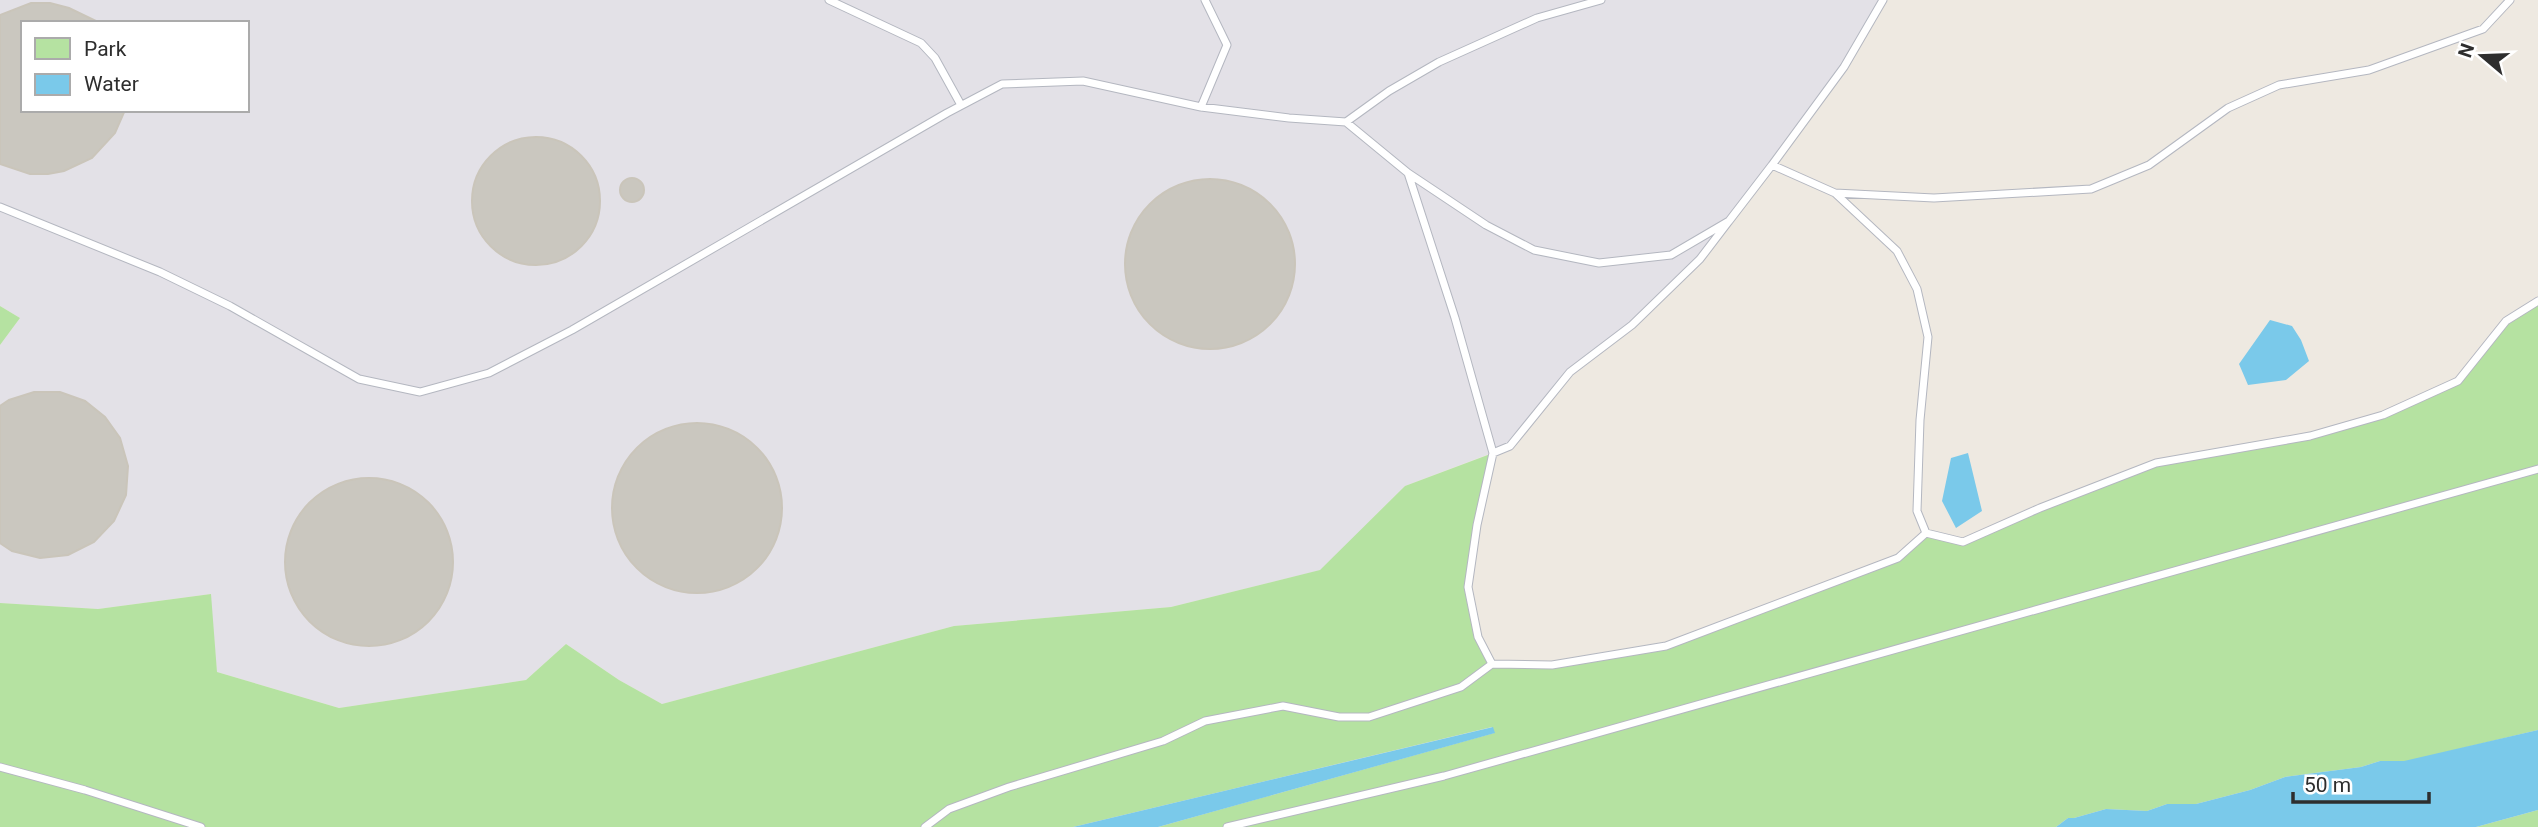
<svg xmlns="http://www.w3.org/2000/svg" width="2538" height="827" font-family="Roboto,sans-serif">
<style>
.industrial{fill:#e3e1e7;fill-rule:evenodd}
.green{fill:#b5e2a1}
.water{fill:#7ac9ea}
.building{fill:#cac7bf;stroke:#cac5ba;stroke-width:2}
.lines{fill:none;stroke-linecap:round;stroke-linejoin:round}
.lane-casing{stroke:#b4b7c0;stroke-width:9}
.lane{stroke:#fff;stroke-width:7}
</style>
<rect width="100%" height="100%" fill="#eee9e1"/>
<!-- industrial -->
<path class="industrial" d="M 0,0 L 1883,0 L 1844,68 L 1700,259 L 1632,325 L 1570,372 L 1510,446 L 1405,486 L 1321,570 L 1171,607 L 954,626 L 662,704 L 619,680 L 566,644 L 526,680 L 339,708 L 217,672 L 210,594 L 98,609 L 0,603 L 0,345 L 20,318 L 0,306 ZM 23,23 L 247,23 L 247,110 L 23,110 Z"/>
<!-- green -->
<path class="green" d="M 2538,301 L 2538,730 L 2404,762 L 2380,761 L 2361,767 L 2285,777 L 2250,790 L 2196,804 L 2167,804 L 2147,811 L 2106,809 L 2074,818 L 2068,818 L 2056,827 L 1158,827 L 1494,733 L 1492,727 L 1073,827 L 0,827 L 0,603 L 98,609 L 211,594 L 217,672 L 339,708 L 526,680 L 566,644 L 619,680 L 662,704 L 954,626 L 1171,607 L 1320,570 L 1405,486 L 1493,453 L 1468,587 L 1478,637 L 1492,664 L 1552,665 L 1666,646 L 1898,558 L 1926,533 L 1963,541 L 2156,463 L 2310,436 L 2383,415 L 2458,381 L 2506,321 Z
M 0,306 L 20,318 L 0,345 Z
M 2538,810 L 2538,827 L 2476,827 Z"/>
<!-- water -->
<path class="water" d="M 2270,320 L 2292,326 L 2301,340 L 2309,361 L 2286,380 L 2248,385 L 2239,364 Z
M 1968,453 L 1982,511 L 1956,528 L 1942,501 L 1951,458 Z
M 1493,727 L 1495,733 L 1158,827 L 1073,827 Z
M 2538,730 L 2538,810 L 2476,827 L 2056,827 L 2068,818 L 2074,818 L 2106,809 L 2147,811 L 2167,804 L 2196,804 L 2250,790 L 2285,777 L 2361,767 L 2380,761 L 2404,761 Z"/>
<!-- building -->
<path class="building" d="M 31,3 L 50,3 L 69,8 L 100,23 L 23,23 L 23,110 L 125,110 L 115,133 L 92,158 L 64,171 L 48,174 L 30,174 L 0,164 L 0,15 Z
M472 201a64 64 0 1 1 128 0a64 64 0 1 1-128 0Z
M620 190a12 12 0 1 1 24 0a12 12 0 1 1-24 0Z
M1125 264a85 85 0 1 1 170 0a85 85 0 1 1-170 0Z
M 34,392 L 60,392 L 85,401 L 105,417 L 120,438 L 128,466 L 126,495 L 114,521 L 94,542 L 68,555 L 40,558 L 12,551 L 0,543 L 0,406 L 9,400 Z
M612 508a85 85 0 1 1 170 0a85 85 0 1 1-170 0Z
M285 562a84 84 0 1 1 168 0a84 84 0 1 1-168 0Z"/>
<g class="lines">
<defs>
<path id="lane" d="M 829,0 L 921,43 L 935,58 L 961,105
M 1883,0 L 1844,67 L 1772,165 L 1835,193 L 1934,198 L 2091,189 L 2149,165 L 2228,108 L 2279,85 L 2369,70 L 2483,29 L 2510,0
M 1201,107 L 1227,45 L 1205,0
M 1346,122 L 1408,173 L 1486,225 L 1534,250 L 1599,263 L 1671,255 L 1729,221 L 1772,165
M 1408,173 L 1455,318 L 1493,453 L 1510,446 L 1570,372 L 1632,325 L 1700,259 L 1729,221
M 1835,193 L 1897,251 L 1917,289 L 1928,337 L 1920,420 L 1917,511 L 1926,533
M 0,207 L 160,272 L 230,306 L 359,379 L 420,392 L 489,373 L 572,330 L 947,113 L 1002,84 L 1083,81 L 1201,107 L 1289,118 L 1346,122 L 1389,91 L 1439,62 L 1537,18 L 1601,0
M 1492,664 L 1478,637 L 1468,587 L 1477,525 L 1493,453
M 0,767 L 85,790 L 201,827
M 925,827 L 949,809 L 1009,787 L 1163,741 L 1205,721 L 1283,706 L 1339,717 L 1369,717 L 1461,687 L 1492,664 L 1552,665 L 1666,646 L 1898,558 L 1926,533 L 1963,542 L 2040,508 L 2156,463 L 2310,436 L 2383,415 L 2458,381 L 2506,321 L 2538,301
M 1227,827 L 1444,776 L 2538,469"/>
</defs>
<!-- lane casing -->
<use href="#lane" class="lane-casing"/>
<!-- lane -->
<use href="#lane" class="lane"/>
</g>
<!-- legend -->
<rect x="21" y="21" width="228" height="91" fill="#ffffff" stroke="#ababab" stroke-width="2"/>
<rect x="35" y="38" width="35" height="21" fill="#b5e2a1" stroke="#ababab" stroke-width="2"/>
<text x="84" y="56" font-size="21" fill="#2e2e2e">Park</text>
<rect x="35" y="74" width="35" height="21" fill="#7ac9ea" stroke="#ababab" stroke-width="2"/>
<text x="84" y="91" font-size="21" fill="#2e2e2e">Water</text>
<!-- north arrow -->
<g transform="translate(2482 56) rotate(289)" stroke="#ffffff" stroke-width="5" paint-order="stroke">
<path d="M0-5L12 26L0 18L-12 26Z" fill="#2e2e2e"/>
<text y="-10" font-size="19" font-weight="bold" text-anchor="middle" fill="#2e2e2e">N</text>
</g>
<!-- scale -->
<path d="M2293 792v10h136v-10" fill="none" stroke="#2e2e2e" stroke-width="3.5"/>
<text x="2304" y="792" font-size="21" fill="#2e2e2e" stroke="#ffffff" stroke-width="5" paint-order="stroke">50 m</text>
</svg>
